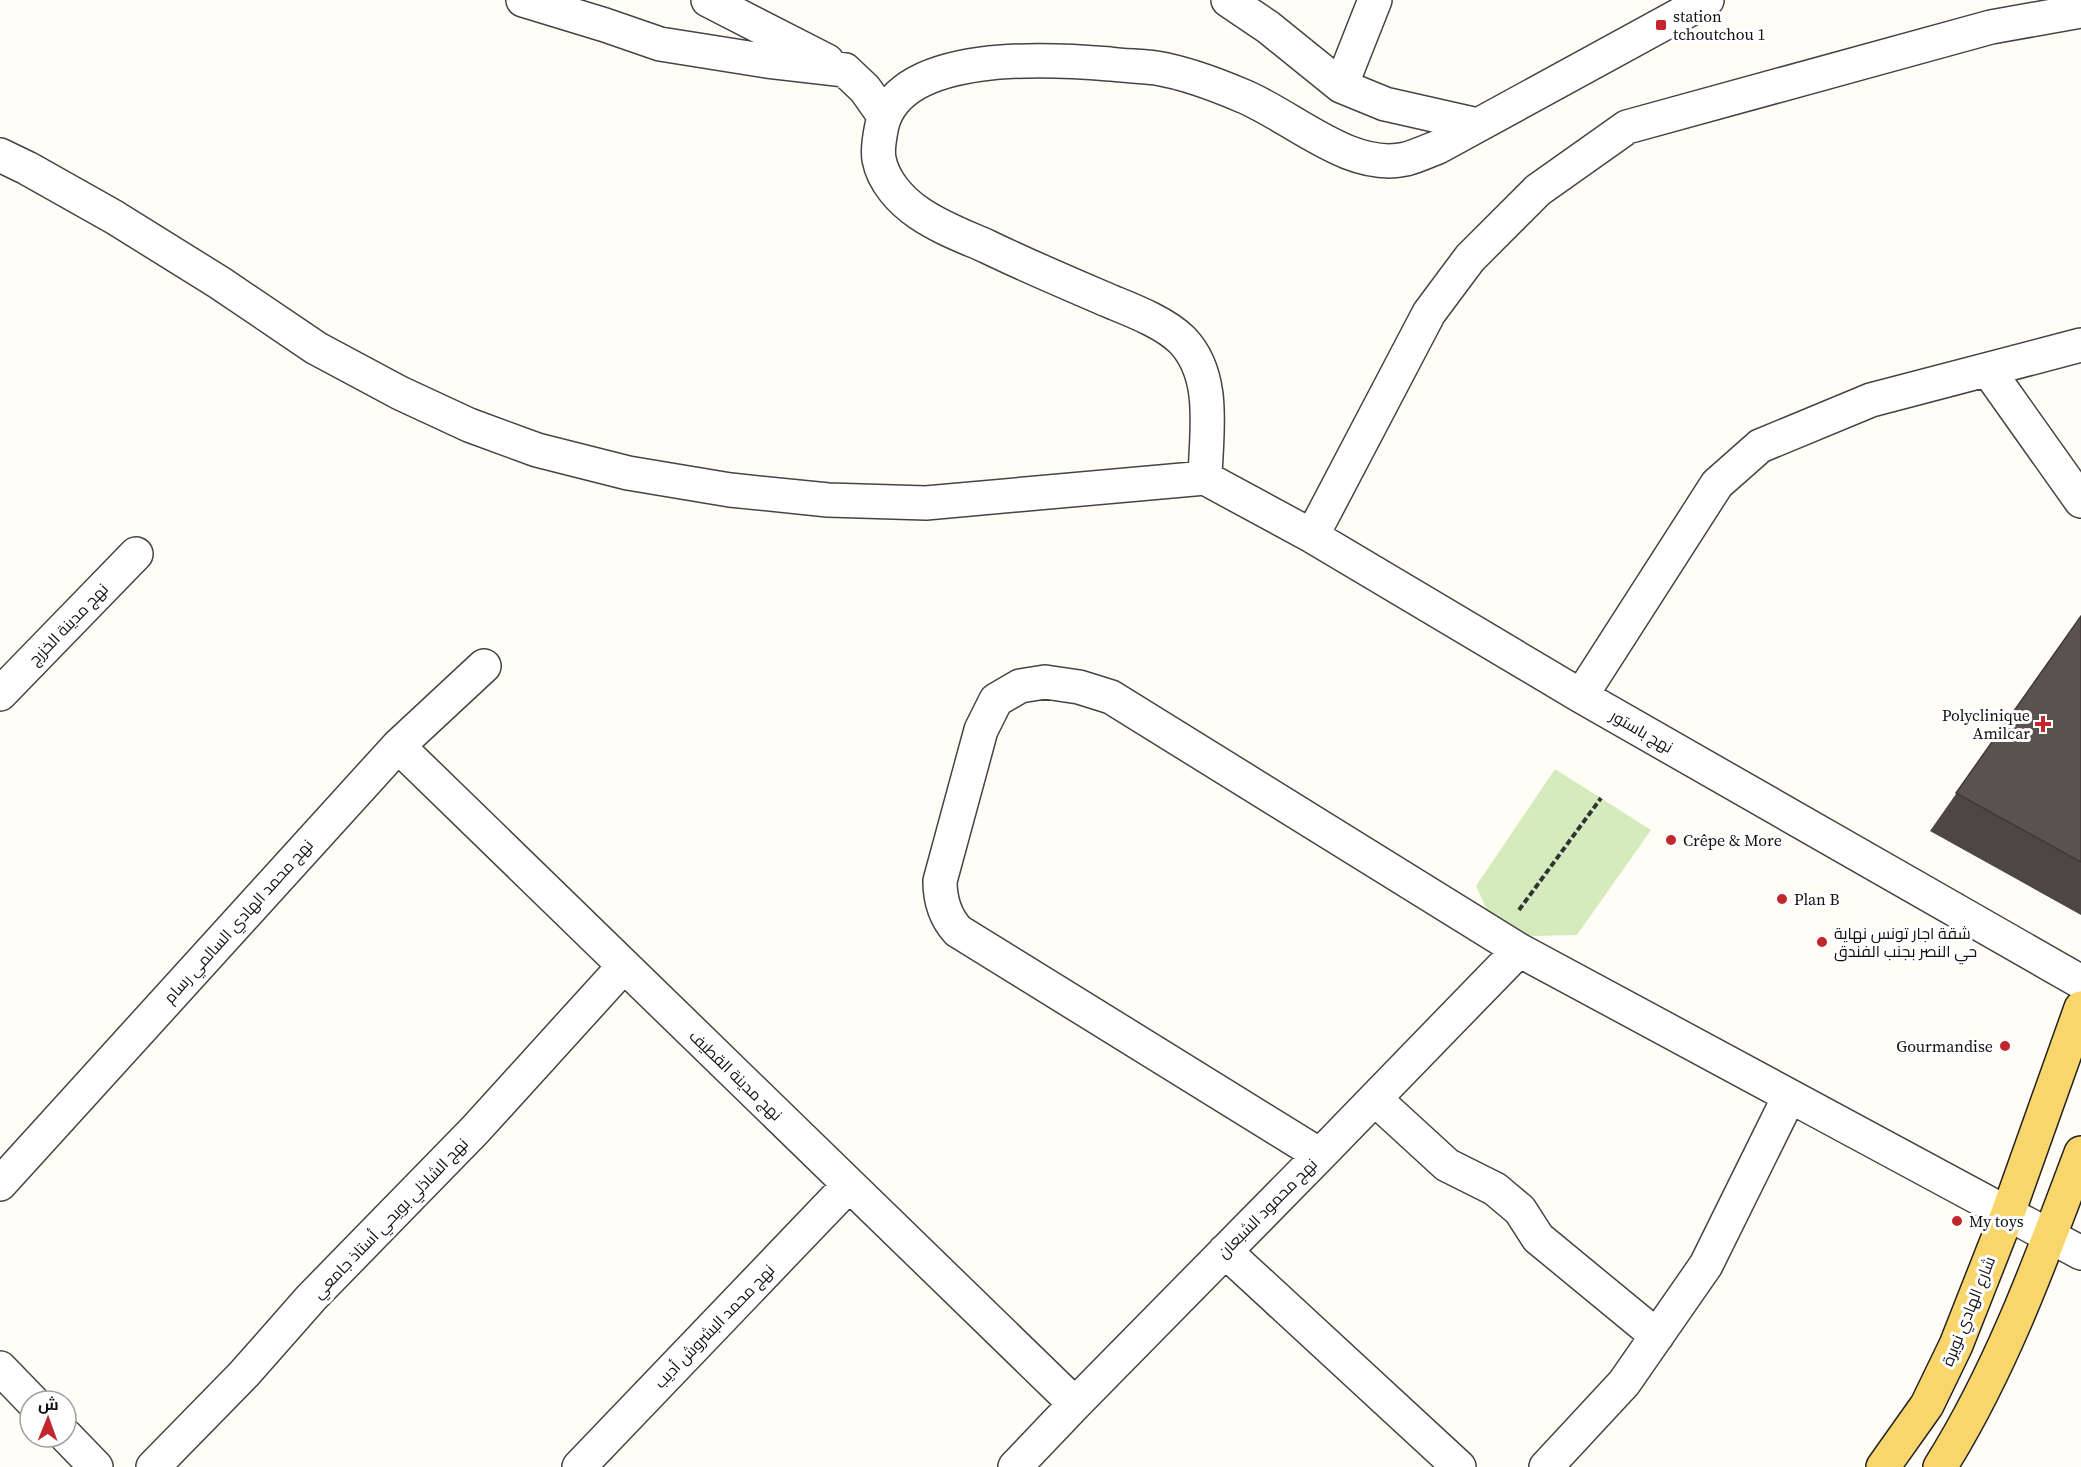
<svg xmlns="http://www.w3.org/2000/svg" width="2081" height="1467" font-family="'Source Serif 4',Cairo,serif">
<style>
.green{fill:#d5ebbd}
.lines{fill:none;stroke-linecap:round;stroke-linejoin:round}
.minor-casing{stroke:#444;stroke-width:36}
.major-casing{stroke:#222;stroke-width:36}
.path{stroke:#333;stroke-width:4;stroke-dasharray:6 3;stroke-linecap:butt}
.minor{stroke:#fff;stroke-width:33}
.major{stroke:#f9d66b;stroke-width:33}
.wall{fill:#4d4742}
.building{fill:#5a524d;stroke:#3f3936;stroke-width:1.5}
.poi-dot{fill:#c4262e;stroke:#fff;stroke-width:2}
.labels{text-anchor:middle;stroke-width:6;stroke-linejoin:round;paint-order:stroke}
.poi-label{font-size:16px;fill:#111;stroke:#fff;text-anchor:start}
.street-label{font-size:16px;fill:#111;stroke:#fff}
</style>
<rect width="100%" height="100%" fill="#fffdf5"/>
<!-- green -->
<path class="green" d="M 1555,769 L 1651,830 L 1577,935 L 1499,937 L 1476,886 Z"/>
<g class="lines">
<defs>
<path id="minor" d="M 523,0 L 605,25 L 660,44 L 767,61 L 845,70 L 865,89 L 884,116
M 708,0 L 827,61
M 1228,0 L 1268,27 L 1341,86 L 1385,104 L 1478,125
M 1341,86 L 1375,0
M 0,155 L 27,168 L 114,217 L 220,283 L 316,348 L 400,393 L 469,425 L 537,450 L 628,473 L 730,490 L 828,500 L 926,503 L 1205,478
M 1988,370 L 2081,501
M 1205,478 C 1206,433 1217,376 1182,340 C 1165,323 1134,311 1112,302 C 1070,284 1027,266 986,246 C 963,236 939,227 919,213 C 901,201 883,181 879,159 C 877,148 880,135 882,125 C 901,49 1051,59 1110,64 C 1125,66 1141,66 1156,68 C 1186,73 1215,84 1243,96 C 1292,116 1350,172 1406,159 C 1417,156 1428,151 1438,147 L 1707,0
M 1205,478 L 1312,536 L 1581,696 L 2081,982
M 1312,536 L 1429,313 L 1470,258 L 1538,190 L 1627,127 L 1991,27 L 2081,11
M 0,694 L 136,554
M 1581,696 L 1717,484 L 1760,446 L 1871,400 L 2081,345
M 398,746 L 1075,1404
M 1375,1099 L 1447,1165 L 1495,1189 L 1520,1210 L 1538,1238 L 1657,1336
M 1320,1155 L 958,931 C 945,917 940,901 940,881 L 981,730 L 996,700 L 1020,686 L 1045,682 L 1079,687 L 1111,697 L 1519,950 L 2081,1253
M 0,1184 L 398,746 L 484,666
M 1225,1251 L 1459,1467
M 0,1368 L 32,1401
M 66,1436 L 96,1467
M 153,1467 L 244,1374 L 311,1298 L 475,1130 L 624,966
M 579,1467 L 849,1185
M 1015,1467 L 1075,1404 L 1320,1155 L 1519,950
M 1546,1467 L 1624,1383 L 1706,1265 L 1789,1097"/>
<path id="major" d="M 1883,1467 L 1927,1405 L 1956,1345 L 2008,1213 L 2081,1008
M 1940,1467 C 2001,1370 2041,1260 2081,1153"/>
</defs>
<!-- minor casing -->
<use href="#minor" class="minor-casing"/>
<!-- major casing -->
<use href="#major" class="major-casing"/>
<!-- path -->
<path class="path" d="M 1519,910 L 1601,798"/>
<!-- minor -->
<use href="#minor" class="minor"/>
<!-- major -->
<use href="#major" class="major"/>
</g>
<!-- wall -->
<path class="wall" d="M 2081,616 L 2081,915 L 1930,831 Z"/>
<!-- building -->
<path class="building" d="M 2081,616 L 2081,862 L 1956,793 Z"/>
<!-- markers -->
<g class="poi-dot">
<rect x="1655" y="19" width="12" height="12" rx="3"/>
<path d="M2040 715h6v6h6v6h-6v6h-6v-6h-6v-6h6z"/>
<circle cx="1671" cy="840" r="6"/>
<circle cx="1782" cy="899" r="6"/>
<circle cx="1822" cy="942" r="6"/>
<circle cx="2005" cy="1046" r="6"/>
<circle cx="1957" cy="1221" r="6"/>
</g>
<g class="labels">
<!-- poi labels -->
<g class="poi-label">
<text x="1673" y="22">station<tspan x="1673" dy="18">tchoutchou 1</tspan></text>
<text x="2030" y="721" text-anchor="end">Polyclinique<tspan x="2030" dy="18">Amilcar</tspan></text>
<text x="1683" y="846">Crêpe &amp; More</text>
<text x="1794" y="905">Plan B</text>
<text x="1834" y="939">شقة اجار تونس نهاية<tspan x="1834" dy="18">حي النصر بجنب الفندق</tspan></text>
<text x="1993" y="1052" text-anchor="end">Gourmandise</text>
<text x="1969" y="1227">My toys</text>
</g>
<!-- street labels -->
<g class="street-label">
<text transform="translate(68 624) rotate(-46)" y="6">نهج مدينة الخزرج</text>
<text transform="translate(1642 731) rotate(30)" y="6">نهج باستور</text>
<text transform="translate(238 921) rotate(-48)" y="6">نهج محمد الهادي السالمي رسام</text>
<text transform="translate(736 1075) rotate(44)" y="6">نهج مدينة القطيف</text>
<text transform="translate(1267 1208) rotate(-45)" y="6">نهج محمود الشبعان</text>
<text transform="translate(390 1218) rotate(-46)" y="6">نهج الشاذلي بويحي أستاذ جامعي</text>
<text transform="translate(1968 1311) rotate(-68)" y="6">شارع الهادي نويرة</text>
<text transform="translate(714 1326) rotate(-46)" y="6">نهج محمد البشروش أديب</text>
</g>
</g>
<!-- north arrow -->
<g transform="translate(48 1419) rotate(1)"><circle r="28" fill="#ffffff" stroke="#a0a0a0" stroke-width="1.5"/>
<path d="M0-4.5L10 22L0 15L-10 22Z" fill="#c4262e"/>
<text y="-9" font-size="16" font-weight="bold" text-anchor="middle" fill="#111111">ش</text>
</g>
</svg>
